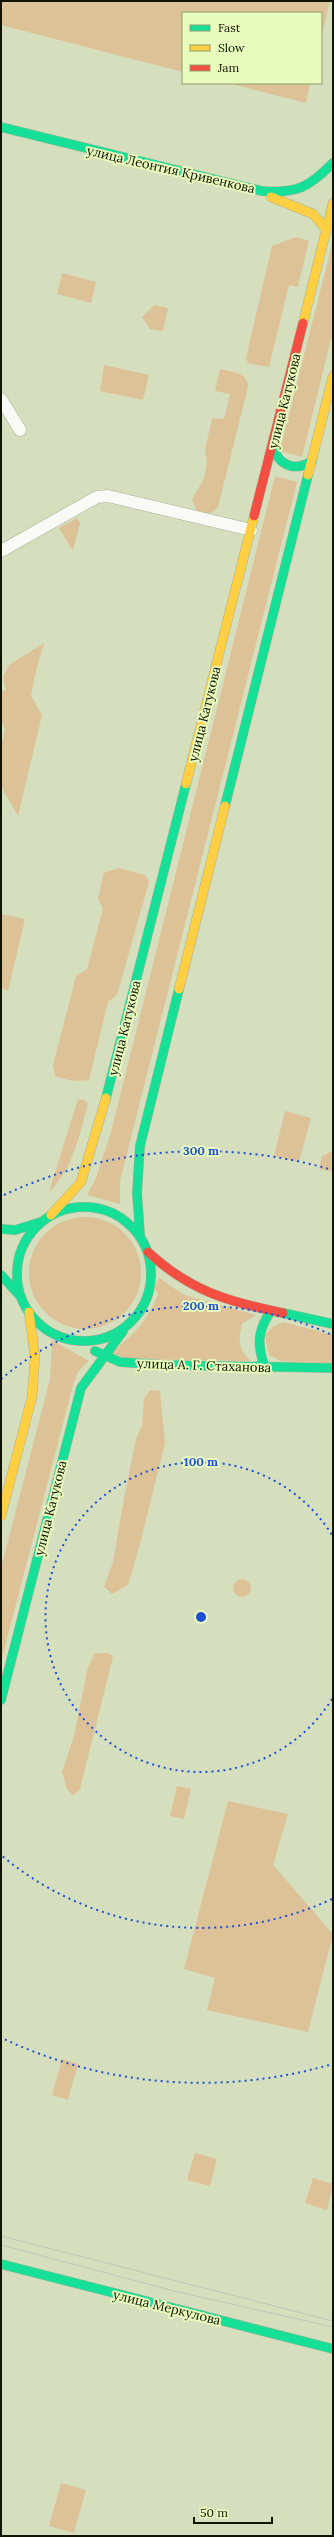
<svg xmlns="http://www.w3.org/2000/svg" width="334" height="2537" font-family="Lora,serif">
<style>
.green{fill:#ddc298}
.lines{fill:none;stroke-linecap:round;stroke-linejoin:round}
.street-casing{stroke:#a8b096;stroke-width:13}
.fast-casing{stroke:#a8b096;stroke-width:10}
.slow-casing{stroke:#a8b096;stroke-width:10}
.jam-casing{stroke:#a8b096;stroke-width:10}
.street{stroke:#f9faf5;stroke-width:12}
.fast{stroke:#16e098;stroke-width:9}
.slow{stroke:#ffcf43;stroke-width:9}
.jam{stroke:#f24e42;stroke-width:9}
.tram{stroke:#c2c5bc;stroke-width:1}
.ring{fill:none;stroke:#1d4ed8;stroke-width:2;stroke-dasharray:2 4}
.labels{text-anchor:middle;stroke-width:4;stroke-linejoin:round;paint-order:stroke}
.street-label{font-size:13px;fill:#0f1401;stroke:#e8fabc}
.centre{fill:#1d4ed8;stroke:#e8fabc;stroke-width:2}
.ring-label{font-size:12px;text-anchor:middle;font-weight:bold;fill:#1d4ed8;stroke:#e8fabc;stroke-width:4;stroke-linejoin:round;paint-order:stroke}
</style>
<rect width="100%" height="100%" fill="#d5dfbd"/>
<!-- green -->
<path class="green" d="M 1,1 L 330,1 L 321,38 L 321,13 L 183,13 L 183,72 L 1,25 Z
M 228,83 L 310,83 L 306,103 Z
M 296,237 L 309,241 L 298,287 L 289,285 L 269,367 L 248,363 L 246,358 L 272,246 Z
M 333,240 L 333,331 L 302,457 L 280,451 Z
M 62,273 L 96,282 L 91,303 L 57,294 Z
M 154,305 L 168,308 L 163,331 L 150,329 L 142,317 Z
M 104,365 L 149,375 L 143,400 L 100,391 Z
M 220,369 C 232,372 248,372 248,387 L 218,507 C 211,515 205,516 196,510 L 192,499 L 204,479 L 207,461 L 205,450 L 212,418 L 224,419 L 230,394 L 215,391 Z
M 275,476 L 297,482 L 120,1181 L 120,1204 L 87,1195 L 96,1178 L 111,1132 Z
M 77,518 L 80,523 L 73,551 L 59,528 Z
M 44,643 L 36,671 L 31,696 L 42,715 L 18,816 L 1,786 L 1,748 L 5,729 L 1,720 L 1,693 L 6,690 L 3,677 L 10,664 Z
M 118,868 L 145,875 L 149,882 L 117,995 L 108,1002 L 89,1080 C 76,1082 67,1080 55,1076 L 53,1065 L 76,976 L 87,969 L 103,909 L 98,898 L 104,873 Z
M 1,914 L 25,919 L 8,991 L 1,988 Z
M 78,1099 L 85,1100 L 88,1104 C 79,1135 73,1170 49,1192 Z
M 285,1111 L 311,1118 L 299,1162 L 274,1156 Z
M 333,1151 L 333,1172 L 319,1169 L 322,1156 Z
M29 1273a56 56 0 1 1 112 0a56 56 0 1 1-112 0Z
M 159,1278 L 184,1295 L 256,1315 L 242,1324 C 238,1340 238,1349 251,1361 L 130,1359 L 111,1353 C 130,1338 151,1318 158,1293 L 154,1288 Z
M 283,1322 L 333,1335 L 333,1364 L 281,1361 L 269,1355 L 265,1335 L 273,1327 Z
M 52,1340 L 89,1361 L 79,1370 L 73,1385 L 1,1662 L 1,1568 L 50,1379 Z
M 150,1390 L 160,1391 L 165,1443 L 139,1548 L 128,1585 L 112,1594 L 104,1587 L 113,1562 L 125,1493 L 136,1439 L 142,1425 L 144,1399 Z
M233 1588a9 9 0 1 1 18 0a9 9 0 1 1-18 0Z
M 95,1653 L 108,1653 L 113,1657 L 80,1789 L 73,1796 L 67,1789 L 62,1772 L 74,1736 L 88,1667 Z
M 177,1786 L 191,1789 L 184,1819 L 170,1816 Z
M 228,1801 L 288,1814 L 273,1865 L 333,1934 L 308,2032 L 207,2010 L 215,1978 L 184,1969 Z
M 62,2059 L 78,2064 L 68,2100 L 52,2095 Z
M 195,2153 L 217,2159 L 210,2186 L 187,2180 Z
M 313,2178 L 333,2184 L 327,2210 L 305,2203 Z
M 61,2483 L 86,2490 L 74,2533 L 49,2526 Z"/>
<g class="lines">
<defs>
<path id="street" d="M 1,399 L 20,430
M 1,551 L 97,497 L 108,496 L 251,530"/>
<path id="fast" d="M 1,127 L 262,191 C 297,194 309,187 333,163
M 273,447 C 279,466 295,472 312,461
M 225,806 L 308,475
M 106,1098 L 186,784
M17 1274a67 67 0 1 1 134 0a67 67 0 1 1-134 0Z
M 1,1229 L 15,1230 L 41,1222
M 140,1235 L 137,1193 L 140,1146 L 179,989
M 1,1275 L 21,1297
M 283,1313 L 333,1324
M 95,1351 L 120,1362 L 163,1365 L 333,1368
M 265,1368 C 257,1345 257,1331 271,1311
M 1,1700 L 81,1388 L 123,1331
M 1,2264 L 333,2349"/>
<path id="slow" d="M 271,197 L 313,214 L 326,229
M 303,323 L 333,203
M 308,475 L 333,376
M 186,784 L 254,516
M 179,989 L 225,806
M 51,1215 L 81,1182 L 106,1098
M 1,1516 L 32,1397 L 35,1357 L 29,1312"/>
<path id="jam" d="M 254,516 L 303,323
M 148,1252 C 190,1291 229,1302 283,1313"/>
</defs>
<!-- street casing -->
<use href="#street" class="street-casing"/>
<!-- fast casing -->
<use href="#fast" class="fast-casing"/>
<!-- slow casing -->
<use href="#slow" class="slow-casing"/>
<!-- jam casing -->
<use href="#jam" class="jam-casing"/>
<!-- street -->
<use href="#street" class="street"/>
<!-- fast -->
<use href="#fast" class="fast"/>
<!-- slow -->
<use href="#slow" class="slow"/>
<!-- jam -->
<use href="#jam" class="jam"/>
<!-- tram -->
<path class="tram" d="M 1,2236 L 333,2321
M 1,2245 L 174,2291 L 333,2327"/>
</g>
<!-- distance rings -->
<g class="ring">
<path d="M332 1699A155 155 0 1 1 332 1535"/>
<path d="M332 1899A311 311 0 0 1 1 1855M1 1379A311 311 0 0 1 332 1335"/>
<path d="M329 2065A466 466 0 0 1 4 2039M4 1195A466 466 0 0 1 329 1169"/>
</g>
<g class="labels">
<!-- street labels -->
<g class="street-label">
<text transform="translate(171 169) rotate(13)" y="5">улица Леонтия Кривенкова</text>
<text transform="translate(284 401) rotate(-76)" y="5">улица Катукова</text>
<text transform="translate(204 714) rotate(-76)" y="5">улица Катукова</text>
<text transform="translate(124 1028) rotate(-76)" y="5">улица Катукова</text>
<text transform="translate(204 1365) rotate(2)" y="5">улица А. Г. Стаханова</text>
<text transform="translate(50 1508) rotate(-76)" y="5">улица Катукова</text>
<text transform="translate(167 2307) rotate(14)" y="5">улица Меркулова</text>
</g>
</g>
<circle cx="201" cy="1617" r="6" class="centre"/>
<g class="ring-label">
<text x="201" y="1155">300 m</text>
<text x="201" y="1310">200 m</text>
<text x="201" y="1466">100 m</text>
</g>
<!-- border -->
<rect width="334" height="2537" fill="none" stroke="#0f1401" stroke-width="4"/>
<!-- legend -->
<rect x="182" y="12" width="140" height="72" fill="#e8fabc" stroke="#919e71"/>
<rect x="190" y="25" width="20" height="6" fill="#16e098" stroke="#919e71"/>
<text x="218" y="32" font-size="12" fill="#0f1401">Fast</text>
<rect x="190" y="45" width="20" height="6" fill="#ffcf43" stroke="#919e71"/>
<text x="218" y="52" font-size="12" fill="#0f1401">Slow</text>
<rect x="190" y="65" width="20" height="6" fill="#f24e42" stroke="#919e71"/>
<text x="218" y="72" font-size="12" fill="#0f1401">Jam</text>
<!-- scale -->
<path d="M194 2517v6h78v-6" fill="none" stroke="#0f1401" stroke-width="2"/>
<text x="200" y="2517" font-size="12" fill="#0f1401" stroke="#e8fabc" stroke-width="3" paint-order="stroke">50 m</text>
</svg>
